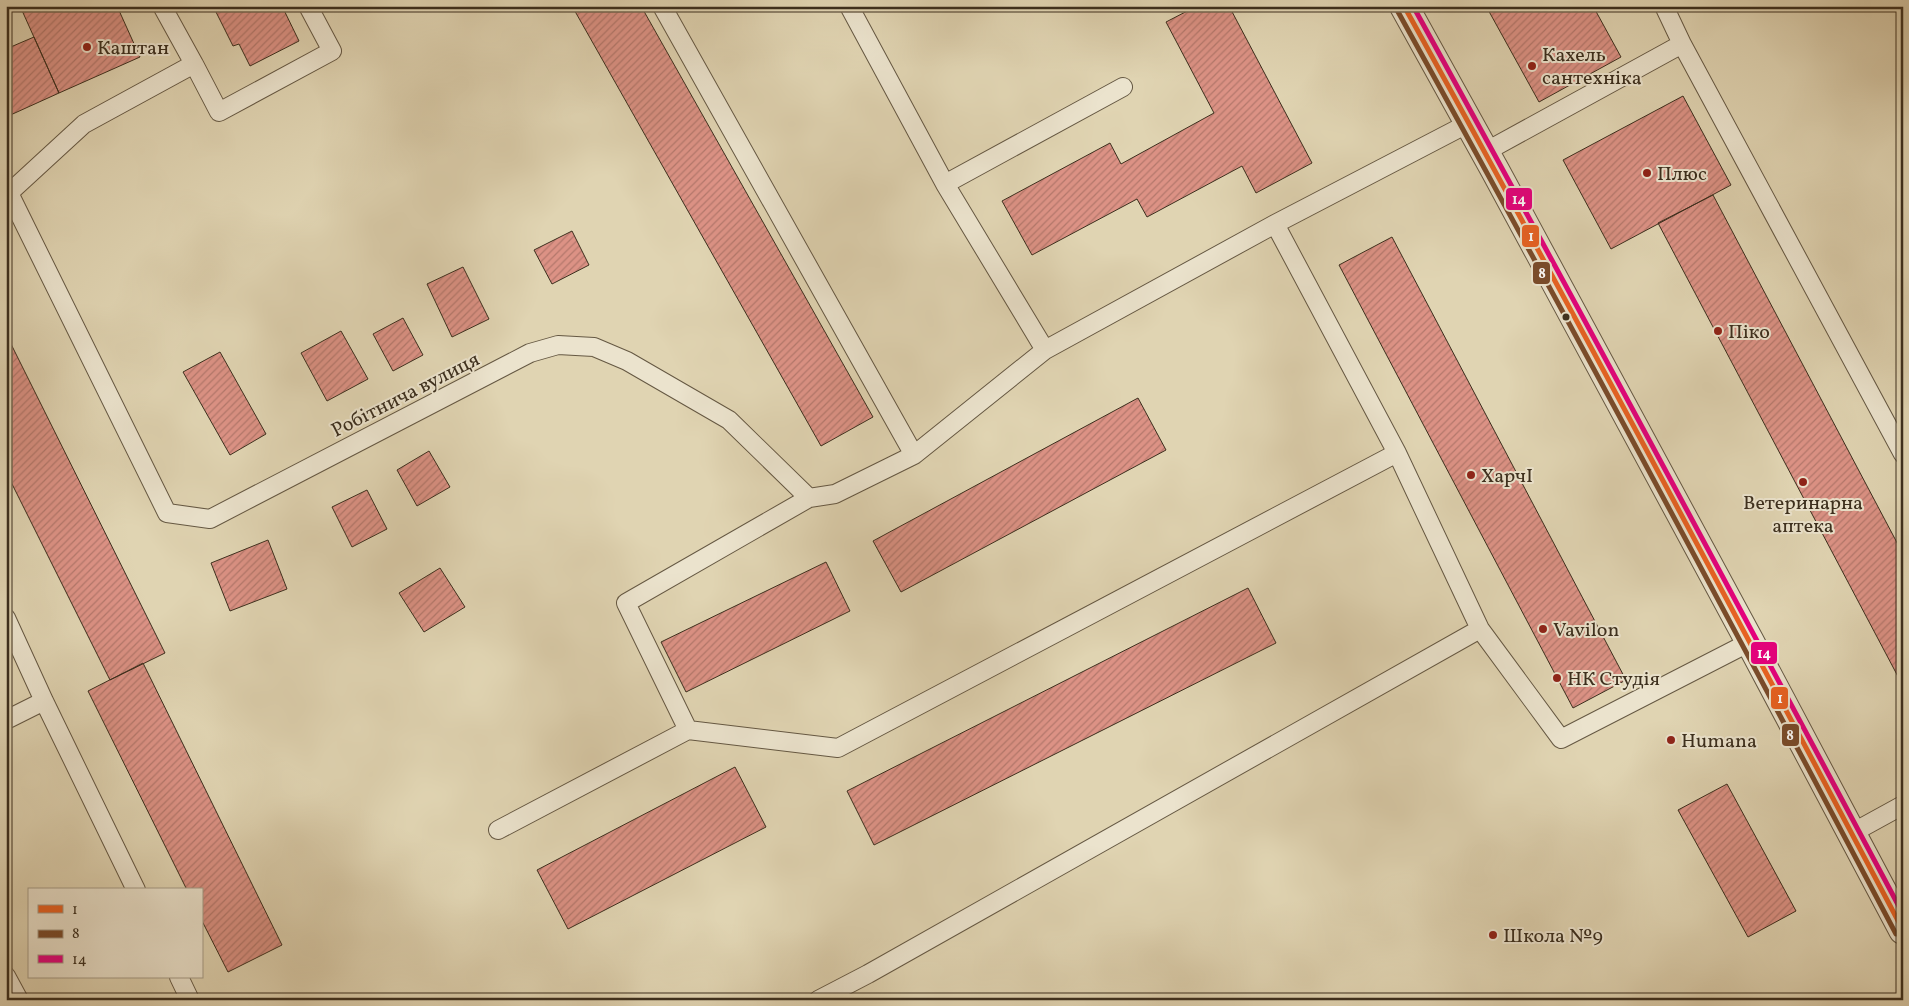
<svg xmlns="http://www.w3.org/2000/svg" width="1909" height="1006" font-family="Vollkorn,serif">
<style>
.building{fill:url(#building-hatch);stroke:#3c2f1e}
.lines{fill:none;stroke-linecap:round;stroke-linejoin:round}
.service-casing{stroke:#655843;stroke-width:20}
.tertiary-casing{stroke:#655843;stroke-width:30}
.service{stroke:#ebe3cd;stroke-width:18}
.tertiary{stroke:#ebe3cd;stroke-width:28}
.bus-1-casing{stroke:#ebe3cd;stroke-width:9}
.bus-2-casing{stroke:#ebe3cd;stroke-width:9}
.bus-3-casing{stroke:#ebe3cd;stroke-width:9}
.bus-1{stroke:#e96222;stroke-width:5}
.bus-2{stroke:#7a4b2a;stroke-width:5}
.bus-3{stroke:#e5007d;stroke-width:5}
.poi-dot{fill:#8f2418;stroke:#ebe3cd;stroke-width:2}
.bus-dot{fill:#3c2f1e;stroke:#ebe3cd;stroke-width:2}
.labels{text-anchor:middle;stroke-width:4;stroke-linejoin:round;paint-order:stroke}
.poi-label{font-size:20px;fill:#3c2f1e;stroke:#ebe3cd;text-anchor:start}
.street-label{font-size:20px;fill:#3c2f1e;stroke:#ebe3cd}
.line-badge{stroke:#ebe3cd;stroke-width:2}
.badge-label{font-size:14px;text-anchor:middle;font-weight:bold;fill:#fff}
</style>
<defs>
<pattern id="building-hatch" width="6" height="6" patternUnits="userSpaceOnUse" patternTransform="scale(1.25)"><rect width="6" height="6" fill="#dc9285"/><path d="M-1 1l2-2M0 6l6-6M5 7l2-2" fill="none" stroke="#b4786c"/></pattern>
</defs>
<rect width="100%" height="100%" fill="#e0d4b2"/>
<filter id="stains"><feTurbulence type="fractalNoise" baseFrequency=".004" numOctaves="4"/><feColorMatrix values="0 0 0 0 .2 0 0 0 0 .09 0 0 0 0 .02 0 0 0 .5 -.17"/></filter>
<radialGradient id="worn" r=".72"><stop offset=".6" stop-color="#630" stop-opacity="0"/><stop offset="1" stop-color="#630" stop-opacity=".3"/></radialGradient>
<!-- building -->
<path class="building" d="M 20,6 L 117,6 L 140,57 L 59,93 Z
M 213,6 L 282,6 L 299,41 L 250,66 L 239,44 L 233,46 Z
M 572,6 L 641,6 L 873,417 L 821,446 Z
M 1197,6 L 1229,6 L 1312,163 L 1256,193 L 1242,166 L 1147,217 L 1137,199 L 1032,255 L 1002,201 L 1110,143 L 1121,164 L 1214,113 L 1166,22 Z
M 1486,6 L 1593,6 L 1621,57 L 1539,102 Z
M 34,37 L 59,93 L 6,117 L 6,49 Z
M 1683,96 L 1731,185 L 1611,249 L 1563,160 Z
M 1713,195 L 1903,554 L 1903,686 L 1658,223 Z
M 572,231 L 589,265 L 552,284 L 534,250 Z
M 1392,237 L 1626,680 L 1573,708 L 1339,265 Z
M 463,267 L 489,319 L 452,337 L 427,284 Z
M 403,318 L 423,355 L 393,371 L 373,334 Z
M 341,331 L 368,379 L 327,401 L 301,353 Z
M 6,334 L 165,653 L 110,680 L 6,472 Z
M 220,352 L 266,434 L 230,455 L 183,372 Z
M 1138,398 L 1166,450 L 901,592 L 873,541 Z
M 429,451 L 450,487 L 417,506 L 397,470 Z
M 367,490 L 387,529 L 352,547 L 332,507 Z
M 268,540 L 287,589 L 230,611 L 211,563 Z
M 826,562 L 850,611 L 686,692 L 661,642 Z
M 440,568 L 465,607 L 424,632 L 399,593 Z
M 1248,588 L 1276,643 L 874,845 L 847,791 Z
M 143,663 L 282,945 L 228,972 L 201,919 L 201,890 L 187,890 L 88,691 Z
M 735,767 L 766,827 L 568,929 L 537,870 Z
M 1727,784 L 1796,911 L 1748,937 L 1678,810 Z"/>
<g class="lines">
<defs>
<path id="service" d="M 662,6 L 914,455
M 849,6 L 945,184 L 1045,350
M 1682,44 L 1903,454
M 194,64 L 219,112 L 332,51 L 308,6
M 1485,152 L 1682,44 L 1664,6
M 945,184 L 1123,87
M 9,193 L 84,124 L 194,64 L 162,6
M 6,195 L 9,193 L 167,513 L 210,519 L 530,353 L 558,345 L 594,347 L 627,361 L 729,420 L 809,498
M 1275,224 L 1397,453 L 1480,629 L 1561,739 L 1750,642
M 6,618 L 44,701 L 136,890
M 6,720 L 44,701
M 688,730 L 626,603 L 809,498 L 835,494 L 914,455 L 1045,350 L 1275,224 L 1469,123
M 498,830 L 688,730 L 838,748 L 1397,453
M 1852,833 L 1903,805
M 6,976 L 19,1000
M 179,977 L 190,1000
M 818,1000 L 868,974 L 1480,629"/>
<path id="tertiary" d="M 1404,6 L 1496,172 L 1750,642 L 1903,930"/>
</defs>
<!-- service casing -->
<use href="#service" class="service-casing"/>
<!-- tertiary casing -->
<use href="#tertiary" class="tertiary-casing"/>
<!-- service -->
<use href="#service" class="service"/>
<!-- tertiary -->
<use href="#tertiary" class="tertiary"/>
<defs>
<path id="bus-1" d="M 1404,6 C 1574,312 1739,621 1903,930"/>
<path id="bus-2" d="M 1397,10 C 1567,316 1732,624 1896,934"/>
<path id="bus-3" d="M 1413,6 C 1579,307 1741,610 1903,914"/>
</defs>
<!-- bus-1 casing -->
<use href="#bus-1" class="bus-1-casing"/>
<!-- bus-2 casing -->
<use href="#bus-2" class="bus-2-casing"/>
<!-- bus-3 casing -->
<use href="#bus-3" class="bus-3-casing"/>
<!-- bus-1 -->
<use href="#bus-1" class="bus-1"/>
<!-- bus-2 -->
<use href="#bus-2" class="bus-2"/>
<!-- bus-3 -->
<use href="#bus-3" class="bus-3"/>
</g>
<!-- markers -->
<g class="poi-dot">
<circle cx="87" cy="47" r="5"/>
<circle cx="1532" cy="66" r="5"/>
<circle cx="1647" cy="173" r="5"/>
<circle cx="1718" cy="331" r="5"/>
<circle cx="1471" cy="475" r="5"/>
<circle cx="1803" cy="482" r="5"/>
<circle cx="1543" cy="629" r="5"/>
<circle cx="1557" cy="678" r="5"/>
<circle cx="1671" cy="740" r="5"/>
<circle cx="1493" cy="935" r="5"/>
</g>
<circle class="bus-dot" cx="1566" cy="317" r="4.5"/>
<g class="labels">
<!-- poi labels -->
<g class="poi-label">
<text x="97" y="54">Каштан</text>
<text x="1542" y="61">Кахель<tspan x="1542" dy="23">сантехніка</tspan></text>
<text x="1657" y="180">Плюс</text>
<text x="1728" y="338">Піко</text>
<text x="1481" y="482">ХарчI</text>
<text x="1803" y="509" text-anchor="middle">Ветеринарна<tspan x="1803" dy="23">аптека</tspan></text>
<text x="1553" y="636">Vavilon</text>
<text x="1567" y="685">НК Студія</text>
<text x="1681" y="747">Humana</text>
<text x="1503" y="942">Школа №9</text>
</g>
<!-- street labels -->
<g class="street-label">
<text transform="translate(405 394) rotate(-27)" y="7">Робітнича вулиця</text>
</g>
</g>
<g class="line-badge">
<rect x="1505" y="187" width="28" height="24" rx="5" fill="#e5007d"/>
<rect x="1521" y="224" width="19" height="24" rx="5" fill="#e96222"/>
<rect x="1532" y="261" width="19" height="24" rx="5" fill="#7a4b2a"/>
<rect x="1750" y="641" width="28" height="24" rx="5" fill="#e5007d"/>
<rect x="1770" y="686" width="19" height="24" rx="5" fill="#e96222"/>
<rect x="1781" y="723" width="19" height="24" rx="5" fill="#7a4b2a"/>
</g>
<g class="badge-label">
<text x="1519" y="204">14</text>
<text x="1531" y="241">1</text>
<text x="1542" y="278">8</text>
<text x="1764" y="658">14</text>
<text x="1780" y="703">1</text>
<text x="1790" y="740">8</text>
</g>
<!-- margin -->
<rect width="1909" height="1006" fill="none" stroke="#e0d4b2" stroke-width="25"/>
<rect x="8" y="8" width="1894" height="991" fill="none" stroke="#3c2f1e" stroke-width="2.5"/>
<rect x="12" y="12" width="1884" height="981" fill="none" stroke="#3c2f1e"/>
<!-- legend -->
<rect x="28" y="888" width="175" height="90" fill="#ebe3cd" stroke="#a59b87"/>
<rect x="38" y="905" width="25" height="8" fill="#e96222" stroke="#a59b87"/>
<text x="72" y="914" font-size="15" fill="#3c2f1e">1</text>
<rect x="38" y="930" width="25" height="8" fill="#7a4b2a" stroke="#a59b87"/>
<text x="72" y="938" font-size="15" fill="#3c2f1e">8</text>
<rect x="38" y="955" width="25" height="8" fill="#e5007d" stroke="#a59b87"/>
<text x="72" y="964" font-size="15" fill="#3c2f1e">14</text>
<rect width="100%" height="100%" filter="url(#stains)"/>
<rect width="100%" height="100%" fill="url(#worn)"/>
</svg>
